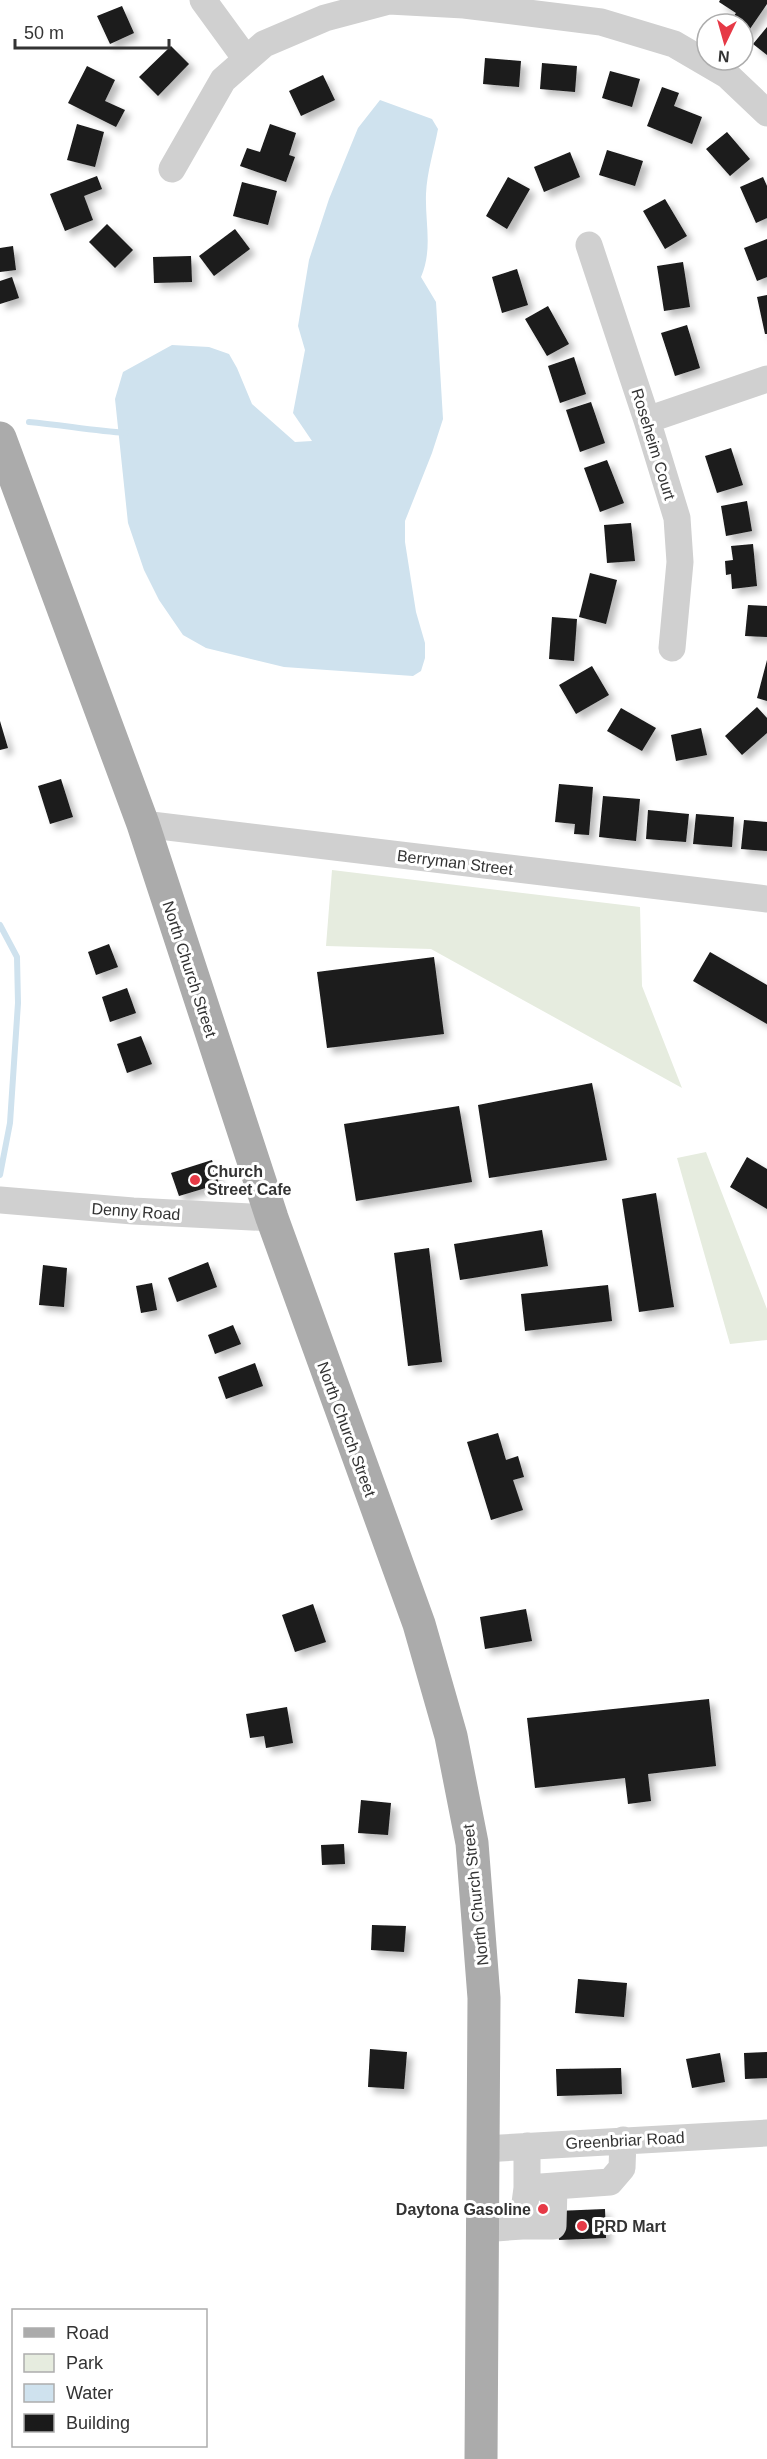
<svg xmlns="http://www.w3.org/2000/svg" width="767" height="2459" font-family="Helvetica,sans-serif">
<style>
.green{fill:#e6ecdf}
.water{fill:#cfe2ee}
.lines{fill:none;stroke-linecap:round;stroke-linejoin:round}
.stream{stroke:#cfe2ee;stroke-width:6}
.building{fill:#1a1a1a;filter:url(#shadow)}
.minor{stroke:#d0d0d0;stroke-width:27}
.major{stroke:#ababab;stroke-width:33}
.poi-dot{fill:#e63946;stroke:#fff;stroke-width:2}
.labels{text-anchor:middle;stroke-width:6;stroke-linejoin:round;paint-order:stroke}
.street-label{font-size:16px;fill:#333;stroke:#fff}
.poi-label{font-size:16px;font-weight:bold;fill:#333;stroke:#fff;text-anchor:start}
</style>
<defs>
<filter id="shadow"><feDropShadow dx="5.5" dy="5.5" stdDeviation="3" flood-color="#0004"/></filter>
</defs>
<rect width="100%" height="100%" fill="#fff"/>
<!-- green -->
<path class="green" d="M 332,870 L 640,907 L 642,986 L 682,1088 L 431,949 L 326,946 Z
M 706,1152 L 767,1309 L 767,1340 L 730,1344 L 677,1158 Z"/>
<!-- water -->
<path class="water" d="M 380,100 L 432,119 L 438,129 C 434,150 427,172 426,194 C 425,223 433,249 421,277 L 436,302 L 443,419 L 432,453 L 405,521 L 405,542 L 416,612 L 425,643 L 425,658 L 421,671 L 413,676 L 284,667 L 206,648 L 183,635 L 159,600 L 144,570 L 128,523 L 115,399 L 123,372 L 172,345 L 209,347 L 229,354 L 237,368 L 252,404 L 295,442 L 312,441 L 293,413 L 305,350 L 298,326 L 309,260 L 329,199 L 358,128 Z"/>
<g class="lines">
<!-- stream -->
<path class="stream" d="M 29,422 C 62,425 94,431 126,433
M 0,925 L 17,957 L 18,1003 L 10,1123 L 0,1175"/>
</g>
<!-- building -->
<path class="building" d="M 720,0 L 767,0 L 767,4 L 743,39 L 743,24 L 728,24 L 736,13 L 719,2 Z
M 122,6 L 134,33 L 110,44 L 97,16 Z
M 767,27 L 767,55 L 753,44 Z
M 171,46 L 189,64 L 158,96 L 139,77 Z
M 485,58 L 521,61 L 519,87 L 483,84 Z
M 542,63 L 577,66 L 575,92 L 540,89 Z
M 87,66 L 115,80 L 105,101 L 125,110 L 116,127 L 68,103 Z
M 610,71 L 640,79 L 632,107 L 602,98 Z
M 323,75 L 335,100 L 301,116 L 289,91 Z
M 662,87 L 679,93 L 674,106 L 702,117 L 692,144 L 647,126 Z
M 77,124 L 104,132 L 95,167 L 67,160 Z
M 270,124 L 296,133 L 289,155 L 295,157 L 286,182 L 240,166 L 247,148 L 260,152 Z
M 727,132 L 750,159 L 730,176 L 706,149 Z
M 607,150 L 643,161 L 635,186 L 599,175 Z
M 570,152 L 580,177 L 544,192 L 534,167 Z
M 97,176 L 102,189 L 84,196 L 93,220 L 65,231 L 50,194 Z
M 508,177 L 530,189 L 507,229 L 486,216 Z
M 763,177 L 767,186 L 767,218 L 756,223 L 740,187 Z
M 242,182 L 277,191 L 268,225 L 233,216 Z
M 665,199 L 687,236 L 665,249 L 643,211 Z
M 107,224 L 133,250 L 115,268 L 89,242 Z
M 235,229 L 250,249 L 214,276 L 199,256 Z
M 767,239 L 767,277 L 757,281 L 744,248 Z
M 13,246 L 16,270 L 0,272 L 0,248 Z
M 191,256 L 192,282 L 154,283 L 153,257 Z
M 683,262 L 690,307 L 664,311 L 657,266 Z
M 517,269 L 528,305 L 502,313 L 492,277 Z
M 12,277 L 19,298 L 0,304 L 0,281 Z
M 767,295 L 767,334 L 765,334 L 757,297 Z
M 548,306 L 569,344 L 547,356 L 525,319 Z
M 687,325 L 700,368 L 675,376 L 661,333 Z
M 574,357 L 586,394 L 560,403 L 548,366 Z
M 591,402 L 605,443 L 580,452 L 566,410 Z
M 731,448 L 743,485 L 717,493 L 705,456 Z
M 607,460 L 624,503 L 600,512 L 584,468 Z
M 747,501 L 752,531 L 726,536 L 721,506 Z
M 631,523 L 635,561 L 607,563 L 604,525 Z
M 753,544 L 757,586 L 732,589 L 731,574 L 726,575 L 725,561 L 733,560 L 731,546 Z
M 590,573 L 617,580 L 606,624 L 579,617 Z
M 748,605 L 767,606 L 767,637 L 745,636 Z
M 552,617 L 577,619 L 574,661 L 549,659 Z
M 767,660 L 767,701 L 757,698 Z
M 592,666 L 609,695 L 576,714 L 559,685 Z
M 757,707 L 767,718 L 767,733 L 742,755 L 725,736 Z
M 621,708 L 656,728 L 642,751 L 607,731 Z
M 0,721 L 8,748 L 0,750 Z
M 701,728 L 707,755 L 676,761 L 671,735 Z
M 61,779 L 73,817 L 50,824 L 38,786 Z
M 559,784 L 593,787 L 589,835 L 574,834 L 575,824 L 555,822 Z
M 603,796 L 640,799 L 636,841 L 599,837 Z
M 648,810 L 689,814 L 686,842 L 646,839 Z
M 696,814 L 734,817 L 732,847 L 693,844 Z
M 744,820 L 767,822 L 767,851 L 741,849 Z
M 109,944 L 118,967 L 96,975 L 88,952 Z
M 710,952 L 767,985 L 767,1024 L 693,981 Z
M 434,957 L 444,1034 L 327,1048 L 317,972 Z
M 127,988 L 136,1013 L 110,1022 L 102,997 Z
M 141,1036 L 152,1064 L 127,1073 L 117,1044 Z
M 592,1083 L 607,1160 L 489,1178 L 478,1105 Z
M 459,1106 L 472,1182 L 356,1201 L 344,1124 Z
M 747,1157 L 767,1169 L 767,1209 L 730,1187 Z
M 212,1160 L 219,1184 L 179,1196 L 171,1173 Z
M 656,1193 L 674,1307 L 639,1312 L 622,1199 Z
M 542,1230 L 548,1266 L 460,1280 L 454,1244 Z
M 429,1248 L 442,1362 L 408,1366 L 394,1253 Z
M 208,1262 L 217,1287 L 177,1302 L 168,1278 Z
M 43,1265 L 67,1268 L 64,1307 L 39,1305 Z
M 152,1283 L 157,1310 L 141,1313 L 136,1286 Z
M 608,1285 L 612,1321 L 525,1331 L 521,1294 Z
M 233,1325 L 241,1344 L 215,1354 L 208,1335 Z
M 255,1363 L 263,1386 L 226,1399 L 218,1377 Z
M 498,1433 L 506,1460 L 518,1456 L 524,1477 L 513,1480 L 523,1510 L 491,1520 L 467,1442 Z
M 313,1604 L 326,1642 L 295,1652 L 282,1615 Z
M 526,1609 L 532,1641 L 485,1649 L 480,1617 Z
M 709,1699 L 716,1766 L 648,1774 L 651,1801 L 628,1804 L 625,1778 L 535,1788 L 527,1718 Z
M 287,1707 L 293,1743 L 266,1748 L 264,1736 L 250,1738 L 246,1714 Z
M 361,1800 L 391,1803 L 388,1835 L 358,1833 Z
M 344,1844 L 345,1864 L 322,1865 L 321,1845 Z
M 372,1925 L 406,1926 L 404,1952 L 371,1950 Z
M 578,1979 L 627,1983 L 624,2017 L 575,2013 Z
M 370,2049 L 407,2052 L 404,2089 L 368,2087 Z
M 767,2052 L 767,2078 L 745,2079 L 744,2053 Z
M 720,2053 L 725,2082 L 692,2088 L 686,2059 Z
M 621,2068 L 622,2094 L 557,2096 L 556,2069 Z
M 605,2209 L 606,2238 L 559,2240 L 557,2211 Z"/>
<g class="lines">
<!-- minor -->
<path class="minor" d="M 203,0 L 246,59
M 172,169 L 223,80 L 264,44 L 325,18 L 389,1 L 464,5 L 601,22 L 674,44 L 727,75 L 767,113
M 589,245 L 647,420 L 677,518 L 680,562 L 672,648
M 647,420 L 767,379
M 143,824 L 767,899
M 0,1200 L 133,1211 L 272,1218
M 527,2146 L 527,2188 L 610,2182 L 622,2168 L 623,2140
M 483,2149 L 767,2133
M 522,2226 L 553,2226 L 554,2187
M 483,2229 L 522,2226 L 527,2188"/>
<!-- major -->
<path class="major" d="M 0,438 L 143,824 L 272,1218 L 419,1624 L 451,1736 L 472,1843 L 484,1998 L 481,2459"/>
</g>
<!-- markers -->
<g class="poi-dot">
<circle cx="195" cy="1180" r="6"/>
<circle cx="543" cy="2209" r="6"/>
<circle cx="582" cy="2226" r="6"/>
</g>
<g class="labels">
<!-- street labels -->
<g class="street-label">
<text transform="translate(654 444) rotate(73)" y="6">Roseheim Court</text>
<text transform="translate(455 862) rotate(7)" y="6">Berryman Street</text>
<text transform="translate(190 969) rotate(72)" y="6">North Church Street</text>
<text transform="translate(136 1211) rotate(4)" y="6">Denny Road</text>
<text transform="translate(347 1429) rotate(70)" y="6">North Church Street</text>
<text transform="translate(475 1895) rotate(-96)" y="6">North Church Street</text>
<text transform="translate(625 2140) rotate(-3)" y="6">Greenbriar Road</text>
</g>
<!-- poi labels -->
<g class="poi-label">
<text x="207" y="1177">Church<tspan x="207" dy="18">Street Cafe</tspan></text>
<text x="531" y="2215" text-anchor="end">Daytona Gasoline</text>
<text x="594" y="2232">PRD Mart</text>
</g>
</g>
<!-- legend -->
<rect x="12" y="2309" width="195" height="138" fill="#ffffff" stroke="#adadad" stroke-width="1.5"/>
<rect x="24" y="2328" width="30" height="9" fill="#ababab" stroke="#adadad" stroke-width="1.5"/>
<text x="66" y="2339" font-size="18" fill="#333333">Road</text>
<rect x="24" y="2354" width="30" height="18" fill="#e6ecdf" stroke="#adadad" stroke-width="1.5"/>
<text x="66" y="2369" font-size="18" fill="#333333">Park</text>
<rect x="24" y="2384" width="30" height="18" fill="#cfe2ee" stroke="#adadad" stroke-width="1.5"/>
<text x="66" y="2399" font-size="18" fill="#333333">Water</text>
<rect x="24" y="2414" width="30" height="18" fill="#1a1a1a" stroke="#adadad" stroke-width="1.5"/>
<text x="66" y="2429" font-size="18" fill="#333333">Building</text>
<!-- north arrow -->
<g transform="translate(725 42) rotate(185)"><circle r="28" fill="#ffffff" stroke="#adadad" stroke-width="1.5"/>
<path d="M0-4.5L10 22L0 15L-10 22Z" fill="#e63946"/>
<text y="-9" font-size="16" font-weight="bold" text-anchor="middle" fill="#333333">N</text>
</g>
<!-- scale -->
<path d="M15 39v9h154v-9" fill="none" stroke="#333333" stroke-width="3"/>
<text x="24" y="39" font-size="18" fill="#333333" stroke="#ffffff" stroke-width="4.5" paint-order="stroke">50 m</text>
</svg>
